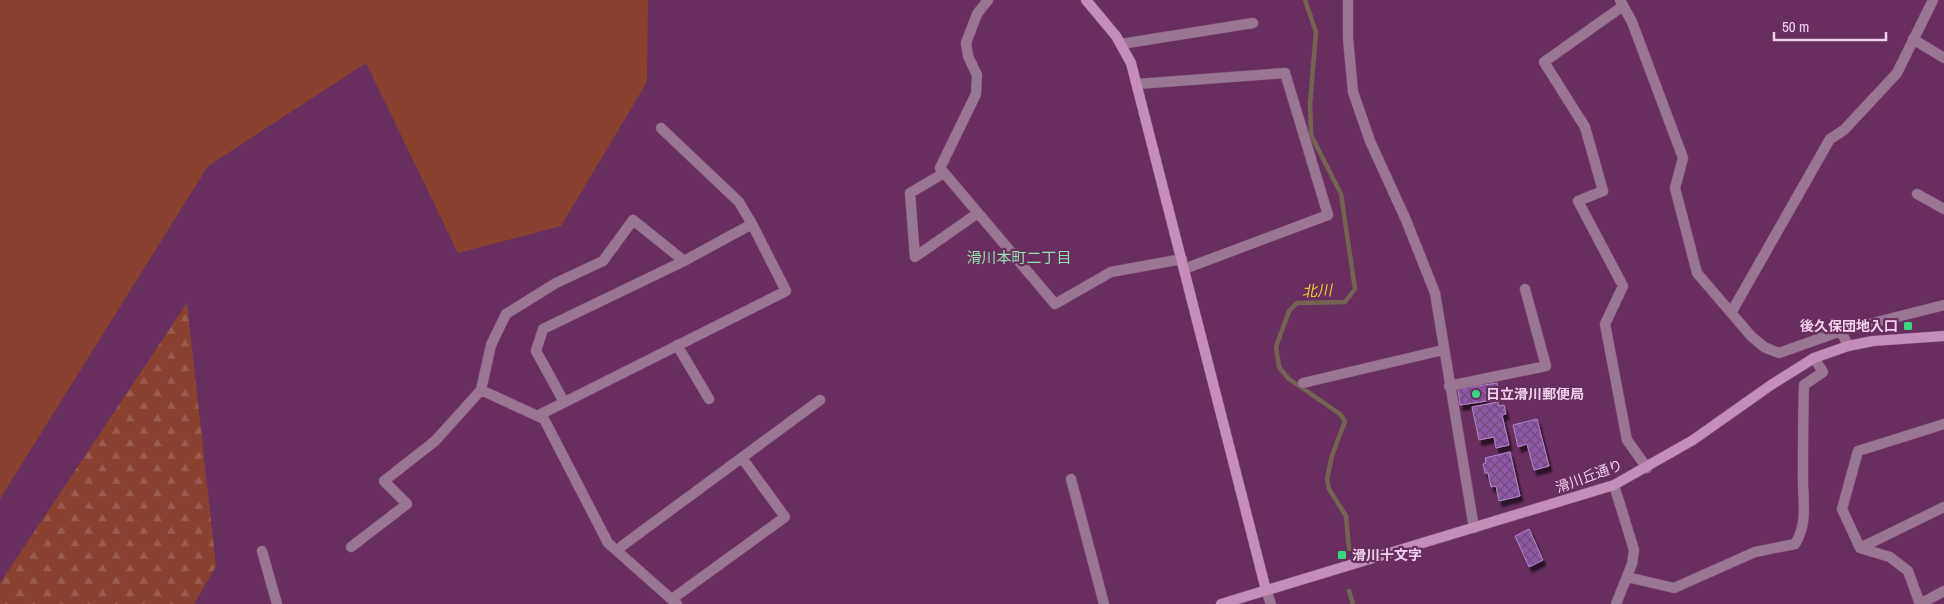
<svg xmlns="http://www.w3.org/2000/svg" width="1944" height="604" font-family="'Archivo Narrow','Noto Sans JP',sans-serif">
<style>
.green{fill:#8a4130}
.forest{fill:url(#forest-firs)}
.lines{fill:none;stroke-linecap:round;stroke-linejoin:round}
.stream{stroke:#746454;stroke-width:4.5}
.building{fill:url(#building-cross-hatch);stroke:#b287c7;filter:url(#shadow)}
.street-casing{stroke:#844f7a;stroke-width:11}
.secondary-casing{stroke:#844f7a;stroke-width:11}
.street{stroke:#997691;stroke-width:10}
.secondary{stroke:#c58eb9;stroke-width:10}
.poi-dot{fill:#35d881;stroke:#682f5e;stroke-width:2}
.labels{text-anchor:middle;stroke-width:4.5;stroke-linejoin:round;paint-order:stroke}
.poi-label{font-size:14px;font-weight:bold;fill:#f3d0eb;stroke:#682f5e;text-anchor:start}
.street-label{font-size:14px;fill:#f3d0eb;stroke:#682f5e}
.neighbourhood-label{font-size:15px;fill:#96dfae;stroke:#682f5e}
.water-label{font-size:15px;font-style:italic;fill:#efcb35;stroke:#682f5e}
</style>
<defs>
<pattern id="forest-firs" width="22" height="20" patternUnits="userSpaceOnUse" patternTransform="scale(1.25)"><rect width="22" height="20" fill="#8a4130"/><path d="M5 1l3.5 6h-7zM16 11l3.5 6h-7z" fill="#9b5b4e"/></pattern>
<pattern id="building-cross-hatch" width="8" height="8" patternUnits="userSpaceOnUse" patternTransform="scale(1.25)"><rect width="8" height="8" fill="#8e58a6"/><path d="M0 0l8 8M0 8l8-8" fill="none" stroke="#6f4c7b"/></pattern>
<filter id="shadow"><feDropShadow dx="3" dy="5.5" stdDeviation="1" flood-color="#0009"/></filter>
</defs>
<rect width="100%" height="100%" fill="#682f5e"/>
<!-- green -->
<path class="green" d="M 0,0 L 648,0 L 647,82 L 561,226 L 458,253 L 366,63 L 208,166 L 0,499 Z"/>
<!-- forest -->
<path class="forest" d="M 187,303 L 216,566 L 194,604 L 0,604 L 0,583 Z"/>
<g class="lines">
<!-- stream -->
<path class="stream" d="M 1305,0 L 1316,32 L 1310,104 L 1311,135 L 1341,194 L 1355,289 L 1345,302 L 1297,303 L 1289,311 L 1276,347 L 1279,367 L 1289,379 L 1340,414 L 1345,421 L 1332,456 L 1327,479 L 1329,489 L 1346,516 L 1349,549
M 1349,591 L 1353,604"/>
</g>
<!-- building -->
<path class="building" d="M 1497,383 L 1498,390 L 1486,392 L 1487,401 L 1460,405 L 1458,389 Z
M 1498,402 L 1499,406 L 1504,405 L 1506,414 L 1502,415 L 1509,445 L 1496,448 L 1494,437 L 1479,440 L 1472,407 Z
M 1537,419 L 1549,466 L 1534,470 L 1527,444 L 1518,447 L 1513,425 Z
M 1510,452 L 1520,496 L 1499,501 L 1496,486 L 1491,487 L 1488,473 L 1485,473 L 1483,464 L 1486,463 L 1485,458 Z
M 1529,529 L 1543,560 L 1529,567 L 1515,536 Z"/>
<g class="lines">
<defs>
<path id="street" d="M 988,0 L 977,14 L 966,43 L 968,56 L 977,75 L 976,94 L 940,168 L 1055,304 L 1111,272 L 1182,259
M 1348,0 L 1348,38 L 1353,92 L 1370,141 L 1406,220 L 1435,293 L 1474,528
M 1620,0 L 1632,22 L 1683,158 L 1675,188 L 1697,273 L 1751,336 L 1764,347 L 1779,353 L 1841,331 L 1848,346
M 1623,6 L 1544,62 L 1585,127 L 1603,191 L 1578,201 L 1623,286 L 1605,324 L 1627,440 L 1647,468
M 1913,39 L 1944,58
M 1121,44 L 1253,23
M 1137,84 L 1285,73 L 1328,215 L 1184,269
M 661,128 L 739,202 L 752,224
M 944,173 L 910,193 L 915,257 L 978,213
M 1917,194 L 1944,209
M 1731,313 L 1830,139 L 1844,130 L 1897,73 L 1933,0
M 1841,331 L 1944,305
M 677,345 L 709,399
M 1303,383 L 1443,350
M 1449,386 L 1546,366 L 1525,289
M 481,390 L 491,345 L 506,314 L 556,283 L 603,261 L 633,220 L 684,261 L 752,224 L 786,291 L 537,416
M 564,402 L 536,351 L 543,329 L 684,261
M 1944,424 L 1858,451 L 1842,509 L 1860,548 L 1944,507
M 1071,479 L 1104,604
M 1614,485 L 1634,550 L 1632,564 L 1616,604
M 622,546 L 820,400
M 351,547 L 407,504 L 384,481 L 435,441 L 481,390 L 544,419 L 608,543 L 677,604
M 1860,548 L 1890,557 L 1908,571 L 1920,604 L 1944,591
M 262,551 L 277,604
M 1627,577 L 1674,588 L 1755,552 L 1795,544 C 1809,522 1802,498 1803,473 C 1803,444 1803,414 1804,385 L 1823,372 L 1814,358
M 1266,590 L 1271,604
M 672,599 L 785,517 L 742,458"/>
<path id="secondary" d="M 1086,0 L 1116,36 L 1131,63 L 1266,590
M 1221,604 L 1614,485 L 1693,440 L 1771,385 L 1814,358 L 1848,346 L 1873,341 L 1944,336"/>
</defs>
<!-- street casing -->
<use href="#street" class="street-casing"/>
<!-- secondary casing -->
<use href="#secondary" class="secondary-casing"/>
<!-- street -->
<use href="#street" class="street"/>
<!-- secondary -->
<use href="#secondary" class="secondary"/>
</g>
<!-- markers -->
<g class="poi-dot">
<rect x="1903" y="321" width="10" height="10" rx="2.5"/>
<circle cx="1476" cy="394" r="5"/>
<rect x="1337" y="550" width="10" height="10" rx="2.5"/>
</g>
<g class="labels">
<!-- poi labels -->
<g class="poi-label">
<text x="1898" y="331" text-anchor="end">後久保団地入口</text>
<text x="1486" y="399">日立滑川郵便局</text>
<text x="1352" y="560">滑川十文字</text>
</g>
<!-- street labels -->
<g class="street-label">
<text transform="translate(1589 476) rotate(-20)" y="5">滑川丘通り</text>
</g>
<!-- neighbourhood labels -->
<g class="neighbourhood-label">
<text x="1019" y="263">滑川本町二丁目</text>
</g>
<!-- water labels -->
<g class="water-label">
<text transform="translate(1317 291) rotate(-3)" y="5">北川</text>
</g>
</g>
<!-- scale -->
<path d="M1774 32v8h112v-8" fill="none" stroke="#f3d0eb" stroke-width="2.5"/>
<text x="1782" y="32" font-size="15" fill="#f3d0eb" stroke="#682f5e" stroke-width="4" paint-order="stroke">50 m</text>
</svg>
